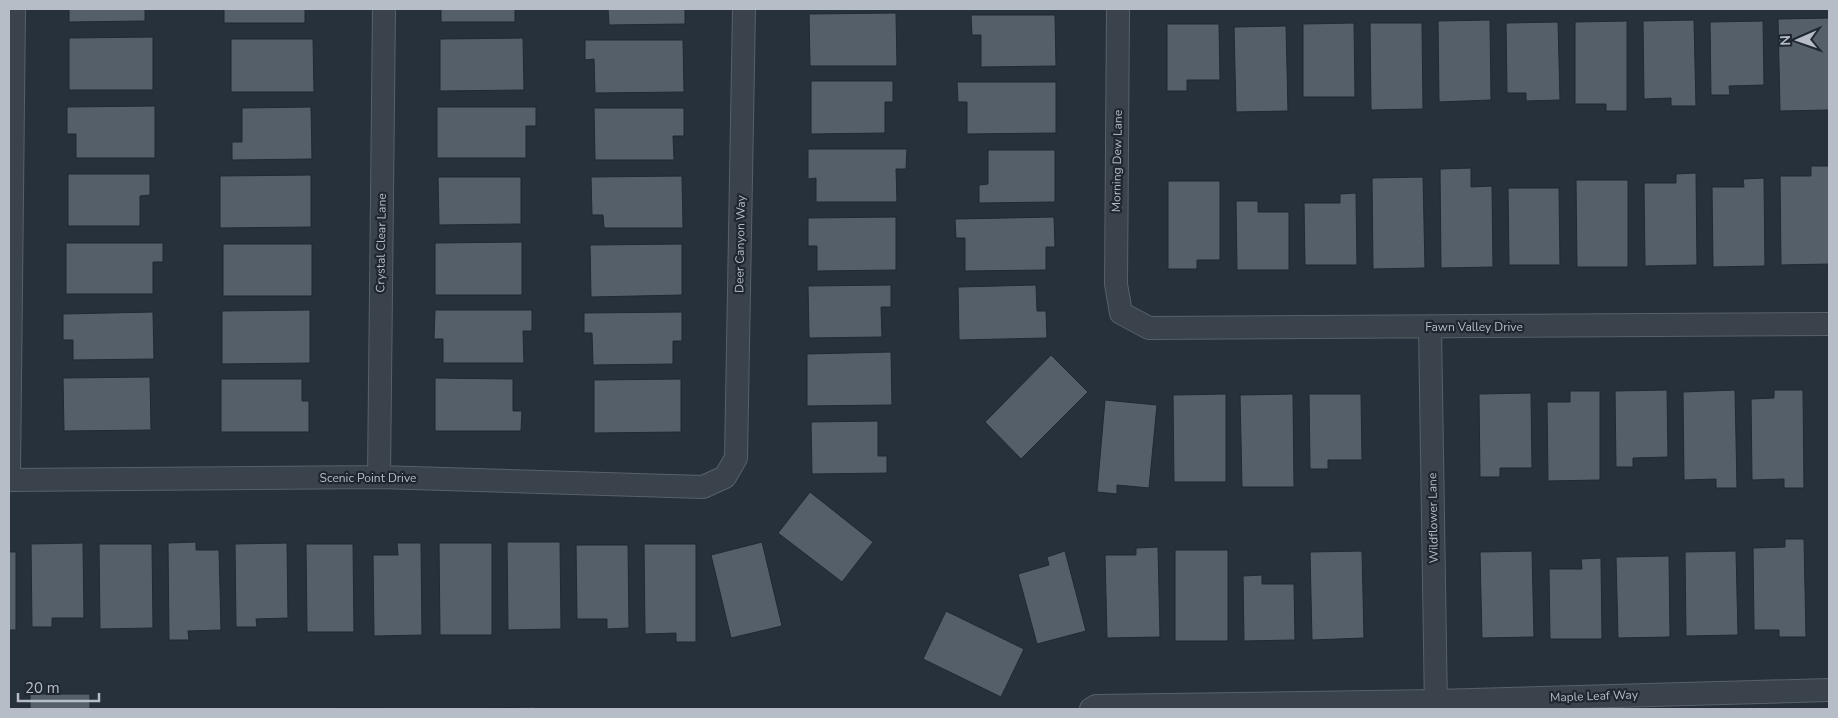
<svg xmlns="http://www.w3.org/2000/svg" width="1838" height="718" font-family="'Nunito Sans',sans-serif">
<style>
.building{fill:#545f6a;stroke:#212932}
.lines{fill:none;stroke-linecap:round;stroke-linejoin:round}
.street-casing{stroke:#586069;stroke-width:24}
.street{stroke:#3a424b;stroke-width:22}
.labels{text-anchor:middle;stroke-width:4.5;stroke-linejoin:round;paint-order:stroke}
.street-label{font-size:12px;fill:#b6bdc6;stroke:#1f2730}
</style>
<rect width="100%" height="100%" fill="#27313b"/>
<!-- building -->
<path class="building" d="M 69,9 L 145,9 L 145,21 L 69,22 Z
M 224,9 L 305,9 L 305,23 L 224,23 Z
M 441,9 L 515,9 L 515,22 L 441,22 Z
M 608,9 L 685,9 L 685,24 L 609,25 Z
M 896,13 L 897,66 L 810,66 L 809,14 Z
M 971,15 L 1055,15 L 1056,66 L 981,67 L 981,35 L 972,35 Z
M 1829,18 L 1829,110 L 1780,111 L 1778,19 Z
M 1490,20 L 1491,100 L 1439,102 L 1438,21 Z
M 1694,20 L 1696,106 L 1671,106 L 1671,98 L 1644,99 L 1643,21 Z
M 1627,21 L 1627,111 L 1606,111 L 1606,104 L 1575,104 L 1575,22 Z
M 1763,21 L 1764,85 L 1729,86 L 1730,95 L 1711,95 L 1710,22 Z
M 1558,22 L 1560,100 L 1526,101 L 1526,93 L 1507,93 L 1506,23 Z
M 1354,23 L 1355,97 L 1303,97 L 1303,24 Z
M 1370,23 L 1422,23 L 1423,109 L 1371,110 Z
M 1167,24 L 1219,24 L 1220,80 L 1187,80 L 1187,91 L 1167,91 Z
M 1286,26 L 1288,111 L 1236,112 L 1234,27 Z
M 153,37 L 153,90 L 69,90 L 69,38 Z
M 523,38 L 524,90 L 440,91 L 440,39 Z
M 231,39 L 313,39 L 314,92 L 231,92 Z
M 585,40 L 683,40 L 684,92 L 595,93 L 594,59 L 585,60 Z
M 811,81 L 893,81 L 893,102 L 885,102 L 885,133 L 811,134 Z
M 957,82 L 1056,82 L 1056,133 L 967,134 L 967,102 L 958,102 Z
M 155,106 L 155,158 L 76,158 L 76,134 L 67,134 L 67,107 Z
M 311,107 L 312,159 L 232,160 L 232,142 L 242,142 L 242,108 Z
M 437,107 L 536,107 L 536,126 L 526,126 L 526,158 L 437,158 Z
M 594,108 L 684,108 L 684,136 L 673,136 L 674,160 L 595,160 Z
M 808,149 L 907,149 L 906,169 L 896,169 L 897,202 L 816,202 L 816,178 L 808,179 Z
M 988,150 L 1055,150 L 1055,202 L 979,203 L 979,185 L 988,184 Z
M 1811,166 L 1829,166 L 1829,264 L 1781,265 L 1780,176 L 1811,176 Z
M 1471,168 L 1471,187 L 1492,186 L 1493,267 L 1441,268 L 1440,169 Z
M 1696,173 L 1697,265 L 1645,266 L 1644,183 L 1676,183 L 1676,174 Z
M 68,174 L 150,174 L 150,195 L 140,196 L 140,226 L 68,226 Z
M 311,175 L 311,227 L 220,228 L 220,176 Z
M 682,176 L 683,228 L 604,228 L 603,215 L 592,215 L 591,177 Z
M 438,177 L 521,177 L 521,224 L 439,225 Z
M 1423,177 L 1425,268 L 1373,269 L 1372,178 Z
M 1764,178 L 1765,266 L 1713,267 L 1712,187 L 1744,187 L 1743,179 Z
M 1576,180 L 1628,180 L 1628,267 L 1577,267 Z
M 1168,181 L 1220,181 L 1220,260 L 1197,260 L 1197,269 L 1168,269 Z
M 1508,188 L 1559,188 L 1560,265 L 1509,265 Z
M 1356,193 L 1357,265 L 1305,265 L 1304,203 L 1340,203 L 1340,194 Z
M 1236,201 L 1258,201 L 1258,212 L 1289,212 L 1289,270 L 1237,270 Z
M 896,217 L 896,270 L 817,271 L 817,246 L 808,246 L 808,218 Z
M 1054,217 L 1055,247 L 1046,247 L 1046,270 L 965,271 L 965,238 L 956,238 L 955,219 Z
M 522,242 L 522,295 L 435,295 L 435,243 Z
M 66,243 L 163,243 L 163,262 L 153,262 L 153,294 L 66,294 Z
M 223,244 L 312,244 L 312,296 L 223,296 Z
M 682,244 L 682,295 L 591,297 L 590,245 Z
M 891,285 L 891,307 L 881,307 L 882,337 L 809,338 L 808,286 Z
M 1036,285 L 1037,311 L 1046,311 L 1047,338 L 959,340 L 958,287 Z
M 310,310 L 310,363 L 222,364 L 222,311 Z
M 435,310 L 532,310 L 532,331 L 523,331 L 524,363 L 443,363 L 443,339 L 434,339 Z
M 153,312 L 154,359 L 73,360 L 73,340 L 63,340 L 63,314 Z
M 682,312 L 682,341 L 673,341 L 673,364 L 593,365 L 592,333 L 584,333 L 584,313 Z
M 891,352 L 892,405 L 807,406 L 807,354 Z
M 1051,355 L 1088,392 L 1021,459 L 985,422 Z
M 150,377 L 151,430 L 64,431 L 63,378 Z
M 435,378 L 513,379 L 513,411 L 522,411 L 521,431 L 435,431 Z
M 221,379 L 302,379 L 302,401 L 309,401 L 309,432 L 221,432 Z
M 681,379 L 681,432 L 594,433 L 594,380 Z
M 1667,390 L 1668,457 L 1633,458 L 1633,467 L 1616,467 L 1615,391 Z
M 1735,390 L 1737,488 L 1716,488 L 1716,479 L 1684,480 L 1683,392 Z
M 1774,390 L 1803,390 L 1804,488 L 1784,488 L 1784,479 L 1752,480 L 1751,399 L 1774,398 Z
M 1570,391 L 1600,391 L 1600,480 L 1548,481 L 1547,402 L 1570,402 Z
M 1531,393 L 1532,468 L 1500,468 L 1500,477 L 1480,477 L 1479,394 Z
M 1226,394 L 1226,482 L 1174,482 L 1173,395 Z
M 1293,394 L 1294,487 L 1242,487 L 1240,395 Z
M 1309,394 L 1361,394 L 1362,460 L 1328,460 L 1328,469 L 1310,469 Z
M 1105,400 L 1157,405 L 1149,488 L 1117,485 L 1117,494 L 1097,492 Z
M 878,421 L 878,456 L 887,456 L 887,473 L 812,474 L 811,422 Z
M 810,492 L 873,542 L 842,582 L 778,533 Z
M 1785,539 L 1804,539 L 1806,637 L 1779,637 L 1779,630 L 1754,630 L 1753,548 L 1785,547 Z
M 196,542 L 196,550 L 219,550 L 221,630 L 188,631 L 189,640 L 169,640 L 168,543 Z
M 507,542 L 560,542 L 561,629 L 508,630 Z
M 762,542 L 782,626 L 731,638 L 711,555 Z
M 83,543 L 84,618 L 52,618 L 52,627 L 32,627 L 31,544 Z
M 287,543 L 288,618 L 256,619 L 257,627 L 236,627 L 235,544 Z
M 397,543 L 421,543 L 422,635 L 374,636 L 373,555 L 398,555 Z
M 439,543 L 492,543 L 492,635 L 440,635 Z
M 99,544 L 152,544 L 153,628 L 100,629 Z
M 306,544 L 353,544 L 354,632 L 307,632 Z
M 644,544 L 696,544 L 696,642 L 676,642 L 676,633 L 645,634 Z
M 576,545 L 628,545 L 629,628 L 607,629 L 607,619 L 577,619 Z
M 1158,547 L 1160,637 L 1107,638 L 1105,555 L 1136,555 L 1136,548 Z
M 1175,550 L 1228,550 L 1228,641 L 1175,641 Z
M 1065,551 L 1086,631 L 1037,644 L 1018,574 L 1049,565 L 1047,557 Z
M 1362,551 L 1364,638 L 1312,640 L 1310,552 Z
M 1532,551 L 1534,637 L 1482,638 L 1480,552 Z
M 1736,551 L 1738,635 L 1686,636 L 1685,552 Z
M 9,552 L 16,552 L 16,630 L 9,630 Z
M 1669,556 L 1670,637 L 1618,638 L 1616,557 Z
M 1601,558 L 1602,639 L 1550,639 L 1549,569 L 1582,569 L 1581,559 Z
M 1262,575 L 1262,584 L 1294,584 L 1295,640 L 1244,641 L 1243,576 Z
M 946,611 L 1024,649 L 1001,697 L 923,659 Z
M 30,694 L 90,694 L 90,709 L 30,709 Z
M 535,707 L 535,709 L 484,709 L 484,708 Z
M 335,708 L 387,708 L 387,709 L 335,709 Z"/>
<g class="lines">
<defs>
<path id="street" d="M 1118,9 L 1116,284 L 1121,313 L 1149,328 L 1829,324
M 1430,327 L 1436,709
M 9,473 L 14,9
M 379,477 L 384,9
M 9,480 L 379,477 L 703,487 L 725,477 L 736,458 L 744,9
M 1091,709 L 1096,706 L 1436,701 L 1829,690"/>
</defs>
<!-- street casing -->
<use href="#street" class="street-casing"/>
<!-- street -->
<use href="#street" class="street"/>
</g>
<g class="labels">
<!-- street labels -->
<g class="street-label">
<text transform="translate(1117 161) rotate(-89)" y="4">Morning Dew Lane</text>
<text transform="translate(381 243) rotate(-89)" y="4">Crystal Clear Lane</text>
<text transform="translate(740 244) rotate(-89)" y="4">Deer Canyon Way</text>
<text x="1474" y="331">Fawn Valley Drive</text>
<text x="368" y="482">Scenic Point Drive</text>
<text transform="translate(1433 518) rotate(-91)" y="4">Wildflower Lane</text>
<text transform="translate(1594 696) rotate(-2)" y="4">Maple Leaf Way</text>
</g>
</g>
<!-- border -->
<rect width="1838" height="718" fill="none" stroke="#b6bdc6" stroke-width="20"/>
<!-- north arrow -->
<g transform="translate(1798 40) rotate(268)" stroke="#1f2730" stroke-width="4" paint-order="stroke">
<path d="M0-4L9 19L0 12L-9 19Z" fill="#b6bdc6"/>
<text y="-8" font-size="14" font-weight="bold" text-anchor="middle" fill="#b6bdc6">N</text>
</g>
<!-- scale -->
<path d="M18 693v8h81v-8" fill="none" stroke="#b6bdc6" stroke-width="2.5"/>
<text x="25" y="693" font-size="15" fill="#b6bdc6" stroke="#1f2730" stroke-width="4" paint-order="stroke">20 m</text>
</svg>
